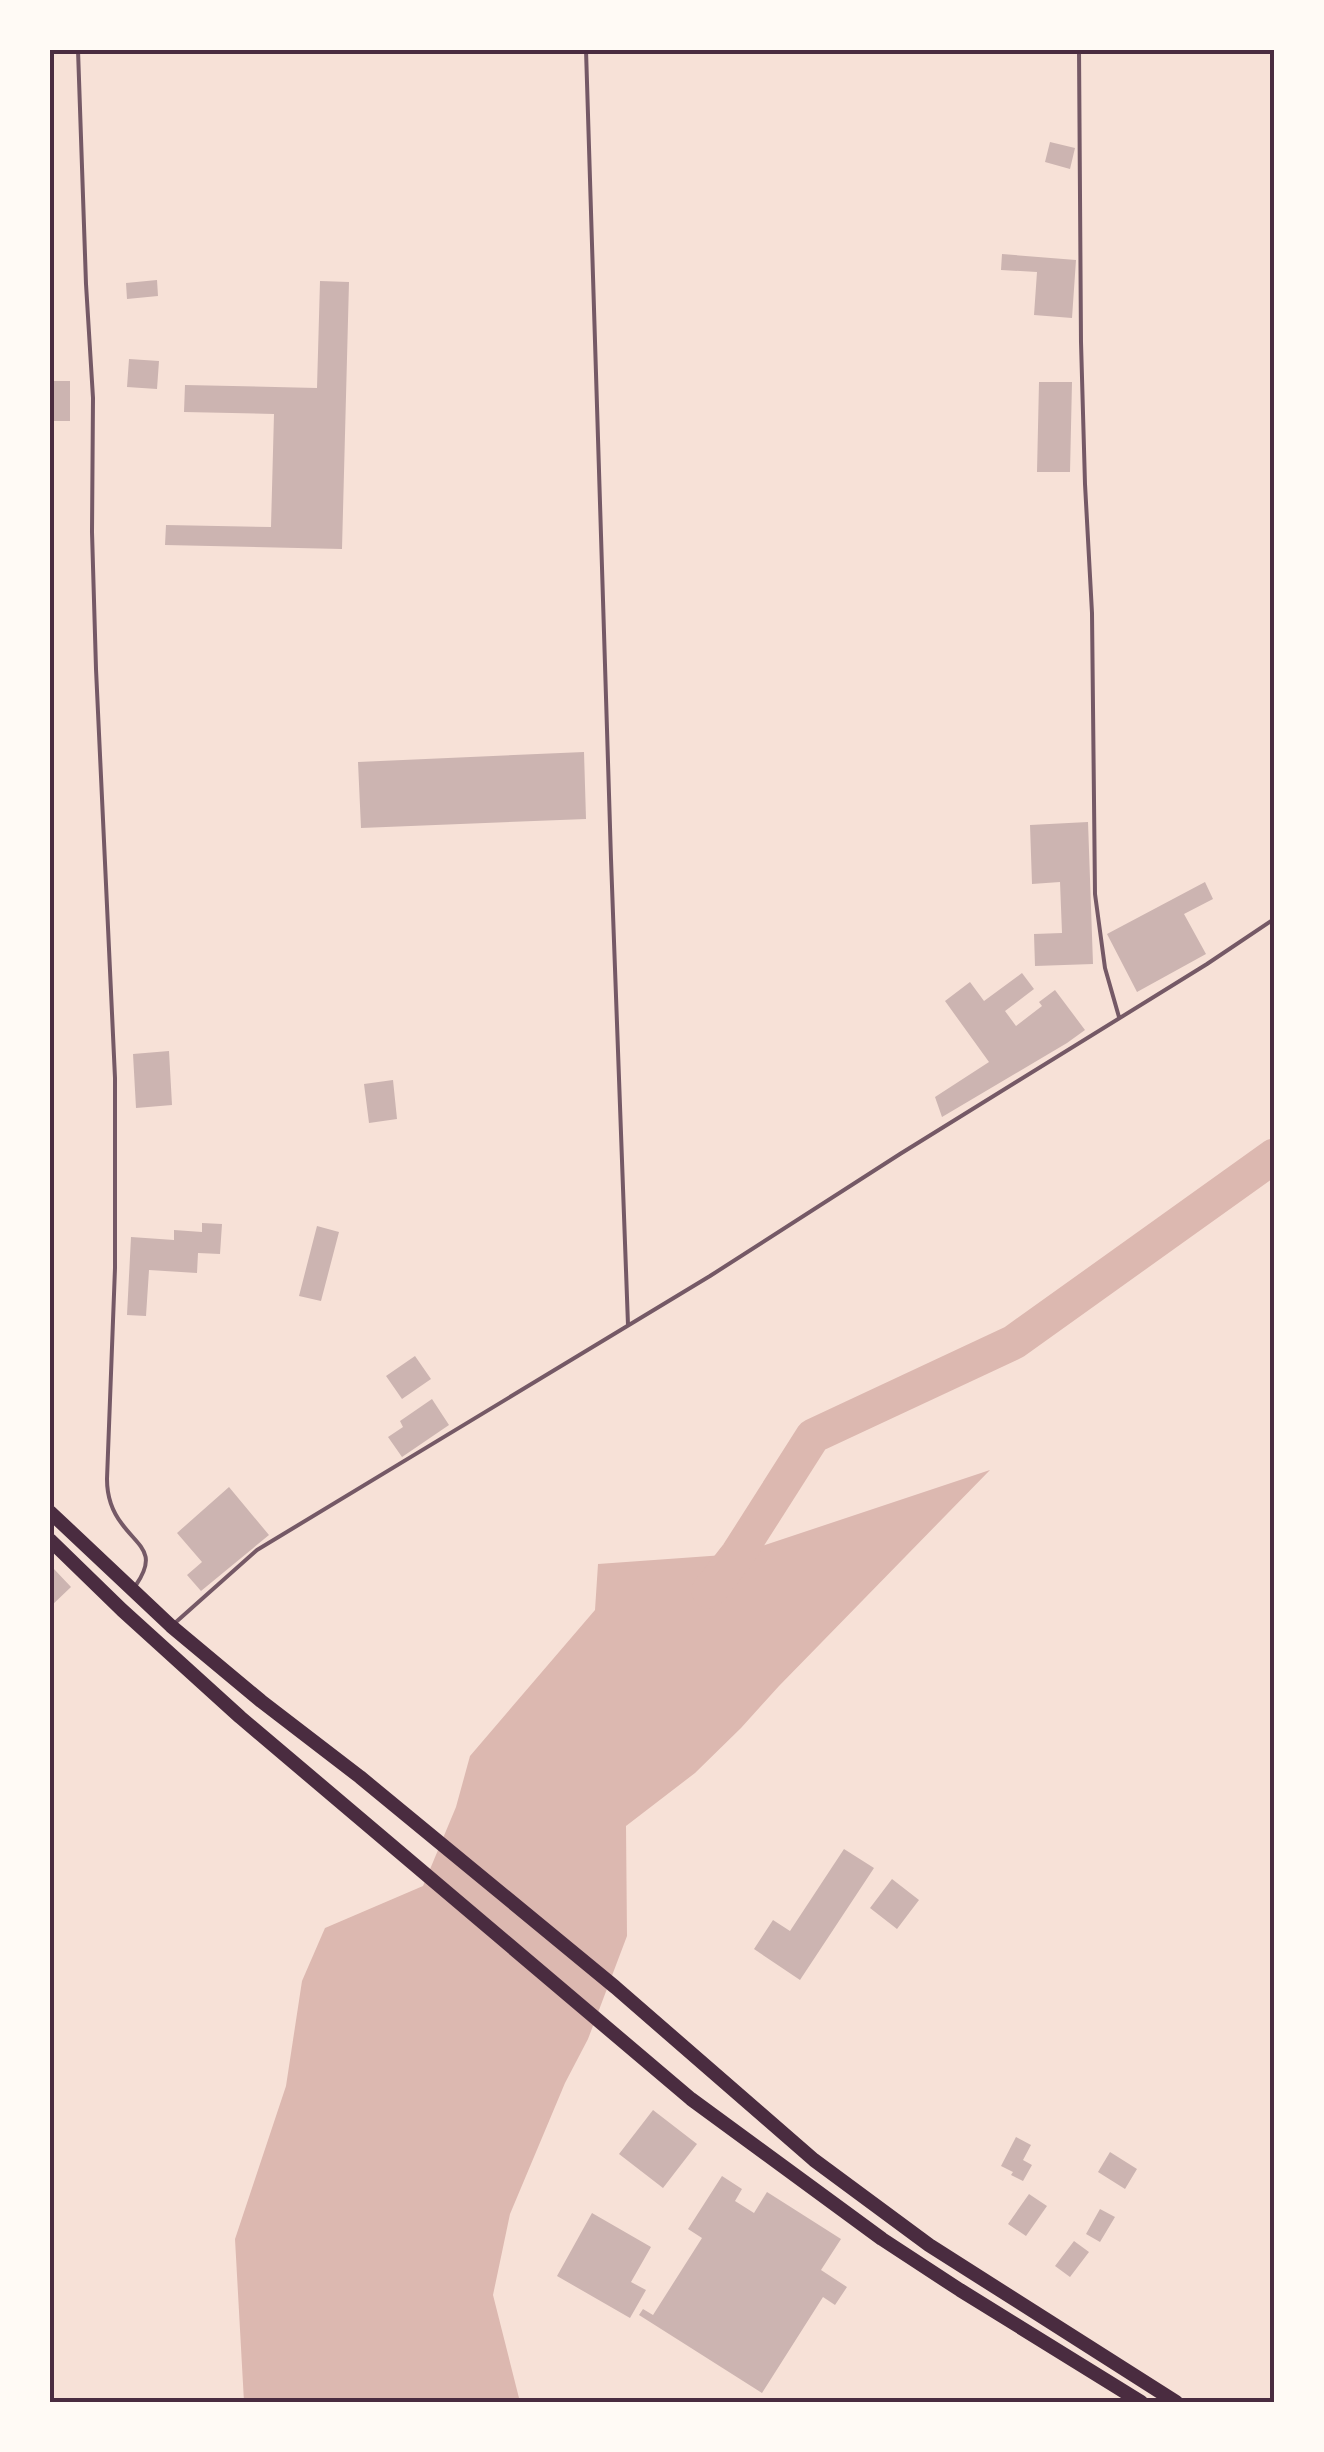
<svg xmlns="http://www.w3.org/2000/svg" width="1324" height="2452" font-family="'Nunito Sans',sans-serif">
<style>
.water{fill:#dcb8b0}
.lines{fill:none;stroke-linecap:round;stroke-linejoin:round}
.river{stroke:#dcb8b0;stroke-width:35}
.building{fill:#ccb4b1}
.service{stroke:#755966;stroke-width:4}
.trunk{stroke:#4a2c40;stroke-width:14}
.neatline{fill:none;stroke:#4a2c40;stroke-width:4}
</style>
<rect width="100%" height="100%" fill="#f7e1d7"/>
<path class="water" d="M990 1470 779 1686 741 1728 695 1773 626 1826 627 1936 588 2039 565 2083 510 2214 493 2295 520 2402H244L235 2239 286 2086 302 1981 325 1928 423 1886 456 1807 470 1756 595 1610 598 1564 738 1554Z"/>
<g class="lines">
<path class="river" d="M709 1591 738 1554 813 1436 1014 1342 1274 1156"/>
</g>
<path class="building" d="M1050 142 1075 148 1070 169 1045 162Z
M1002 254 1076 260 1072 318 1034 315 1037 272 1001 270Z
M157 280 158 296 127 299 126 283Z
M320 281 349 282 342 549 165 545 166 525 271 527 274 414 184 412 185 385 317 388Z
M129 359 159 361 157 389 127 387Z
M50 381H70V421H50Z
M1039 382H1072L1070 472H1037Z
M584 752 586 819 361 828 358 762Z
M1088 822 1093 964 1035 966 1034 934 1062 933 1060 882 1032 884 1030 825Z
M1205 882 1213 899 1184 914 1206 954 1137 992 1107 934Z
M1022 973 1034 989 1005 1011 1016 1026 1042 1006 1039 1002 1055 990 1085 1030 1067 1043 942 1117 935 1097 989 1062 945 1001 970 982 984 1001Z
M169 1051 172 1105 136 1108 133 1054Z
M393 1080 397 1119 369 1123 364 1084Z
M202 1223 222 1224 220 1254 198 1253 197 1273 149 1270 146 1316 127 1315 131 1237 174 1240V1230L202 1232Z
M317 1226 339 1232 321 1301 299 1296Z
M415 1356 431 1379 402 1399 386 1376Z
M432 1399 449 1425 402 1457 388 1437 403 1427 400 1421Z
M229 1487 269 1535 201 1591 187 1575 202 1562 177 1533Z
M50 1569 52 1571 54 1569 71 1587 50 1607Z
M844 1849 874 1868 800 1980 754 1949 773 1920 790 1931Z
M892 1879 919 1900 897 1929 870 1908Z
M653 2110 697 2144 663 2188 619 2154Z
M1016 2137 1031 2145 1023 2160 1032 2165 1023 2181 1011 2175 1013 2172 1001 2166Z
M1110 2152 1137 2169 1125 2189 1098 2172Z
M722 2176 742 2189 735 2201 754 2213 767 2192 841 2239 821 2270 847 2287 835 2305 823 2297 762 2393 639 2315 643 2309 653 2315 702 2238 688 2229Z
M1029 2194 1047 2206 1026 2236 1008 2224Z
M1100 2209 1115 2217 1100 2242 1086 2234Z
M592 2213 651 2247 631 2282 646 2290 630 2318 557 2276Z
M1074 2241 1089 2252 1070 2277 1055 2266Z"/>
<g class="lines">
<path class="service" d="M78 50 86 284 93 398 92 532 96 669 115 1078V1268L107 1479C107 1496 111 1510 122 1524 139 1547 158 1553 136 1585
M586 50 611 859 628 1325
M1079 50 1081 342 1085 484 1092 613 1095 894 1105 968 1119 1017
M176 1622 257 1550 710 1276 900 1154 1207 964 1274 919"/>
<path class="trunk" d="M50 1512 171 1626 261 1701 360 1777 615 1987 814 2160 929 2245 1176 2402
M50 1540 122 1610 240 1717 691 2099 882 2239 960 2290 1141 2402"/>
</g>
<rect width="1324" height="2452" fill="none" stroke="#fffaf5" stroke-width="105"/>
<rect x="52" y="52" width="1220" height="2348" class="neatline"/>
</svg>
